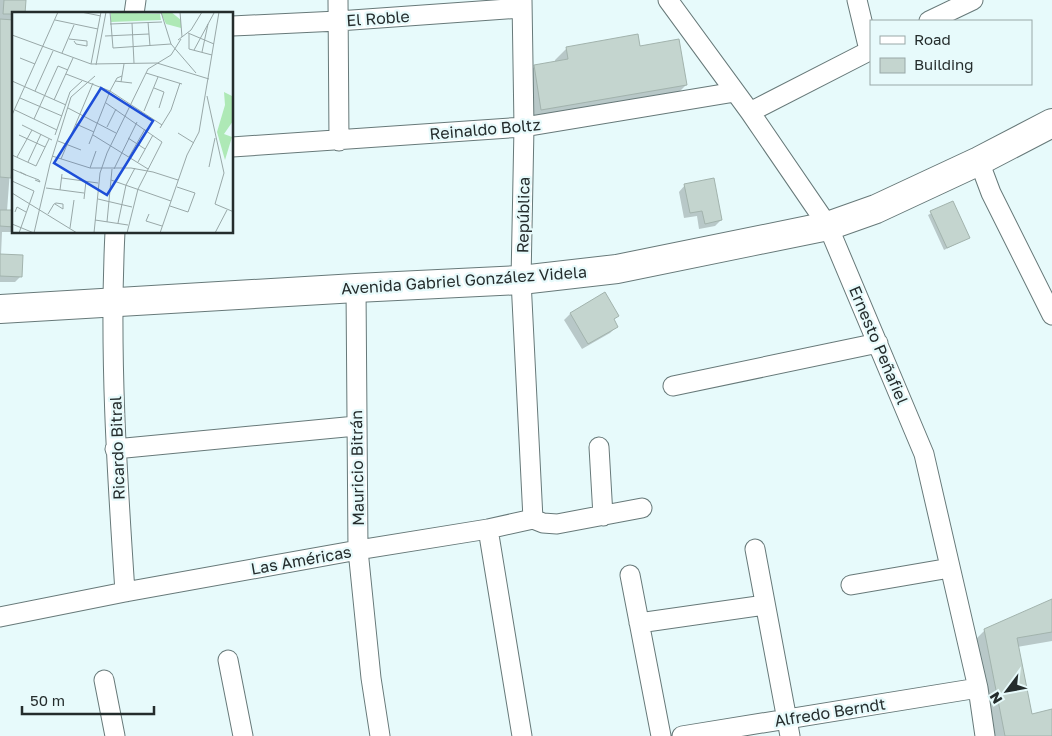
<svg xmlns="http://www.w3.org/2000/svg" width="1052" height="736" font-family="'Golos Text',sans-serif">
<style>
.shadow{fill:#0003}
.building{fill:#c4d5cf;stroke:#a2b3ad}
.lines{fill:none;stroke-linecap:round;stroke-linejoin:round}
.minor-casing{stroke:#677979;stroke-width:21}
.primary-casing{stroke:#677979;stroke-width:30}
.minor{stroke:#fff;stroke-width:19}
.primary{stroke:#fff;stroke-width:28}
.labels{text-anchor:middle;stroke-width:4.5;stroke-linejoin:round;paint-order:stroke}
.street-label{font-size:16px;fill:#242c2c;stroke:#e7fafb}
.inset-road{fill:none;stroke:#99a8a8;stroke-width:1}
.view{fill:#1d4ed8;fill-opacity:0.15;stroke:#1d4ed8;stroke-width:2.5}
.inset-edge{fill:none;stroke:#242c2c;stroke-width:2.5}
</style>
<rect width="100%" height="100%" fill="#e7fafb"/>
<path class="shadow" d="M0 0H25L14 14V158L11 157 7 211H14V232H2L1 255 21 276 15 282H0Z
M567 48 686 85 674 97 529 122 523 79 535 66 555 63V60Z
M685 185 721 220 715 226 699 229 697 216 684 218 679 192Z
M952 202 968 238 944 250 928 215Z
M570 314 617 316 613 320 616 327 610 333 582 349 564 320Z
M1052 600V641L1017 647 1031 715 1052 710V736H991L973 642 985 630Z"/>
<path class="building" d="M4 0H26L25 14H3Z
M0 19 14 20V151L11 178 0 177Z
M638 34 640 46 679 39 687 85 541 110 534 65 568 59 566 47Z
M714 178 722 220 705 224 702 211 690 213 684 184Z
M953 201 970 238 947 248 930 211Z
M0 210H14V227L0 226Z
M0 254 23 255 22 277 0 276Z
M605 292 619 316 614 319 618 327 588 344 570 313Z
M1052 599V632L1017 638 1032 714 1052 709V736H1005L984 629Z"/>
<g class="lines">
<g class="minor-casing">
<path id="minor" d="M338 0 339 141
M522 0 524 127 521 280 533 519
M668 0 750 112 828 226 924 454 978 688 985 736
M857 0 869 50
M134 14 136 0
M929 21 973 0
M232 26 338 21 522 8
M750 112 871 50
M232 147 524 127 735 92
M979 161 991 193 1052 315
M115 232C109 352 117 473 125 592
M356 288 358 550 371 678 380 736
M673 386 878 343
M599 447 603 516
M115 449 356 426
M488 529 522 736
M755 549 790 736
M630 575 661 736
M851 585 950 568
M0 617 125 592 358 550 488 529 533 519 543 523 557 524 642 508
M639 623 765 605
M228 660 243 736
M104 680 115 736
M682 736 978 688"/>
</g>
<g class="primary-casing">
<path id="primary" d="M0 309 356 288 521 280 617 269 828 226 876 209 979 161 1052 123"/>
</g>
<use href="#minor" class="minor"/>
<use href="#primary" class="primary"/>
</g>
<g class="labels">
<g class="street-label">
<text transform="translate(378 18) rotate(-4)" y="6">El Roble</text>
<text transform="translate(485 129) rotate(-5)" y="6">Reinaldo Boltz</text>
<text transform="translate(523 215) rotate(-89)" y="6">República</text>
<text transform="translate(464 280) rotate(-4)" y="6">Avenida Gabriel González Videla</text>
<text transform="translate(879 345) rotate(67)" y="6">Ernesto Peñafiel</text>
<text transform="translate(117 448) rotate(-92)" y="6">Ricardo Bitral</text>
<text transform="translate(357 468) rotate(-91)" y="6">Mauricio Bitrán</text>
<text transform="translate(301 560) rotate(-10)" y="6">Las Américas</text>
<text transform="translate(830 712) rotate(-9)" y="6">Alfredo Berndt</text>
</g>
</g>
<g transform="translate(12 12)">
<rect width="221" height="221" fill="#e7fafb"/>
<path d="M99 0 148 2 149 8 99 10ZM159 0 169 8V16L154 12 149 1ZM212 80 222 85 221 109 212 122 220 125 213 148 205 120 213 93Z" fill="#aee9b6"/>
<path class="inset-road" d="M69 0 89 4M98 0 101 36 159 32M105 0 149 1M149 0 159 32 184 61M168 0 170 25M43 8 86 17M136 10 138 34M120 11 122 51M98 12 150 10M176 21 202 32M177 22V37L200 43M0 23 79 52 145 51 197 67M93 24 137 22M57 27 75 29V34L64 32 62 29M166 28 179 18 190 0M182 38 202 1M190 40 196 12M50 41 62 13M8 46 23 52M79 52 89 0M84 53 94 0M134 61 170 72M54 62 98 79 150 113M0 69 54 93M103 69 120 71M109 70 112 52M142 76 152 80 147 96M23 79 41 39M195 84 212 161 203 192 222 200M8 86 50 104M42 88 61 46M94 91 150 130 126 177 115 221M56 96 104 121M3 98 45 118M132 99 146 65M0 103 46 0M22 107 46 54 56 58M64 112 82 120M10 113 40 128M95 115 104 97M148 116 159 98 168 71M166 121 182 131M7 123 33 135M43 123 58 80 70 69M81 123 136 157M116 126 133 137M46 129 69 138M77 132 98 79 105 66 110 64M0 143 24 154 37 127M40 144 78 156H119L141 160M5 145 20 118M117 145 133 117M49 147 81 71M16 150 29 122M126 150 141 123M197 155 203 126M78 156 84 139M0 157 14 163 8 160M102 157 125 110M141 160 166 168M14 163 27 168 28 170 23 168M50 166 86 171M99 168 159 189M0 169 22 179 7 221M34 176 72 181M48 178 50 162M0 181 65 221M72 187 74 169M86 187 120 195M158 194 176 200 183 181 165 175M3 200 5 195 14 200M36 202 42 192 44 191 51 192V197L43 192M137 202 134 209 150 214M83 208 116 213M95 210 100 157M106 211 114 173 123 156M0 212 22 221 38 152 59 85 83 64M58 216 62 188M82 221 88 161 95 141 136 57 159 43 169 27M148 221 175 143 187 120 207 0M203 221 215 198"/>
<path class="view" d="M89 76 141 109 95 183 42 151Z"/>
<rect width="221" height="221" class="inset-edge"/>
</g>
<rect x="870" y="20" width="162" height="65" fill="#e7fafb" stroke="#99a8a8"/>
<rect x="880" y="36" width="25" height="8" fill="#ffffff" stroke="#99a8a8"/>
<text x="914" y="45" font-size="15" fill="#242c2c">Road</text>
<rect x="880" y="58" width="25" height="15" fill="#c4d5cf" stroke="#99a8a8"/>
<text x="914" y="70" font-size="15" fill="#242c2c">Building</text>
<g transform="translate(1007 691) rotate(238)" stroke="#e7fafb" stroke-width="4" paint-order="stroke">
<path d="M0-4L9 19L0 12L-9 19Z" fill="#242c2c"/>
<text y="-8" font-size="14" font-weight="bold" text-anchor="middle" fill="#242c2c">N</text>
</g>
<path d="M22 706v8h132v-8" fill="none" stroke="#242c2c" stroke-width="2.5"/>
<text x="30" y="706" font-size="15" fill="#242c2c" stroke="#e7fafb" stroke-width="4" paint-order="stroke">50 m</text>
</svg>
